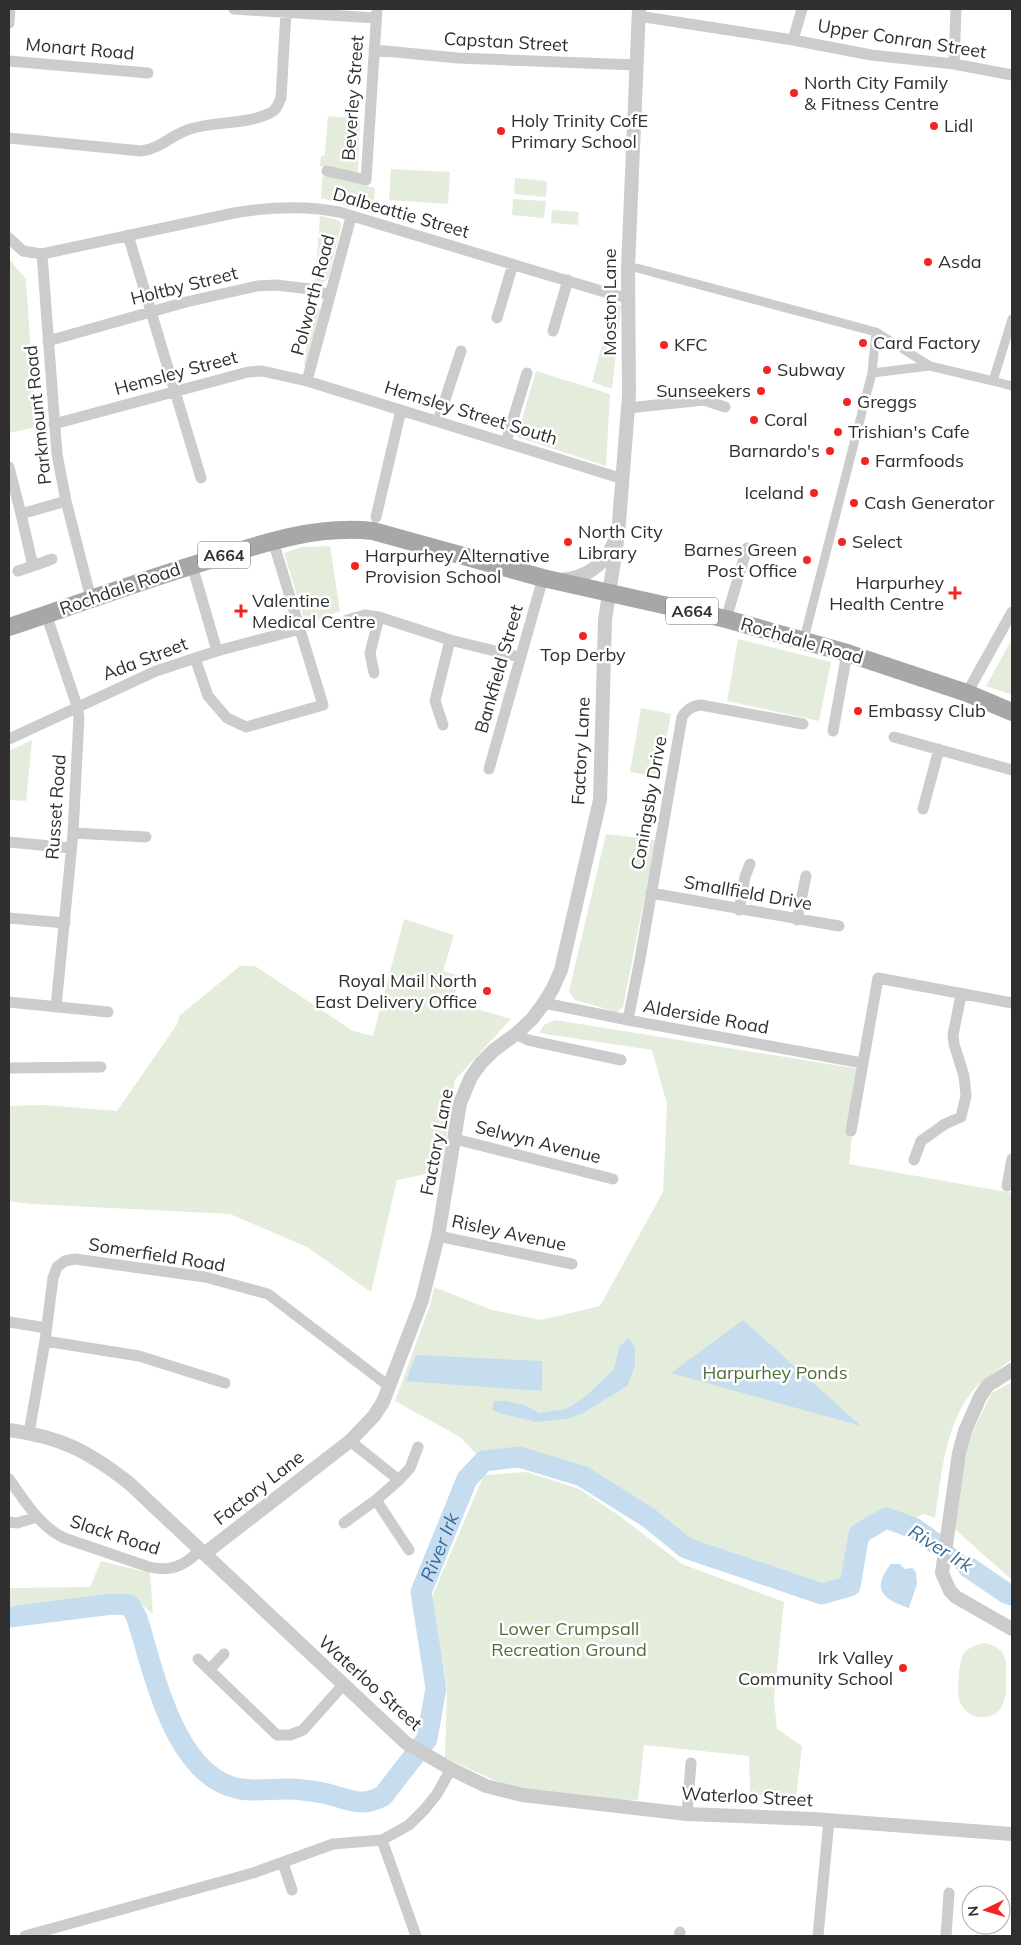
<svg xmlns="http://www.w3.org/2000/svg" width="1021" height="1945" font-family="Mulish,sans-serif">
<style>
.green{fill:#e4eddc}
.water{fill:#c6dcef}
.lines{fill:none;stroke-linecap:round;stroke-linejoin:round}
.river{stroke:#c6dcef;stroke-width:21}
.pedestrian{stroke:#ccc;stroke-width:9}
.minor{stroke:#ccc;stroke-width:11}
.tertiary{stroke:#ccc;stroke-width:14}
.primary{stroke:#a7a7a7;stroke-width:18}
.poi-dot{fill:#f42423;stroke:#fff;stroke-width:2}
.labels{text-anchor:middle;stroke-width:5;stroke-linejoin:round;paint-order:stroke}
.shield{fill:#fff;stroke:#6d6d6d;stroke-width:1}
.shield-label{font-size:16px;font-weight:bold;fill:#2f2f2f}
.street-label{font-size:18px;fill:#2f2f2f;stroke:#fff}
.poi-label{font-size:18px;fill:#2f2f2f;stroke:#fff;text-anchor:start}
.park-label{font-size:18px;fill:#4e6f38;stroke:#fff}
.water-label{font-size:19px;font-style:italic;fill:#366a98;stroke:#fff}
</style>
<rect width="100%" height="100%" fill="#fff"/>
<path class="green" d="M328 116 360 119 358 173 320 166 321 156 325 155Z
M391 169 450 172 448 204 389 200Z
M324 175 375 188 373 213 321 198 322 179Z
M515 178 547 181 546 197 514 194Z
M513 199 546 201 544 218 512 215Z
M552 210 579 212 578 225 551 223Z
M320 216 338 220 341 223V226L328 279 321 284 315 282Z
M9 259 26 279 36 427 9 433Z
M312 303 317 304 320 311 306 366H304Z
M613 304 621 306 612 389 592 382Z
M536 371 610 394 606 466 517 437Z
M330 546 340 611 306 625 284 553 302 547Z
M738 639 831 662 819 721 727 701Z
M1012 639V695L986 686Z
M641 708 671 714 659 777 630 772Z
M32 740 26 801 9 800V751Z
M606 834 656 840 623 1007 617 1012 575 1000 569 991Z
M404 919 454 935 443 971 460 976 453 1002 511 1019 455 1080 442 1166 436 1172 397 1180 371 1292 307 1247 230 1214 31 1204 9 1201V1106L44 1105 117 1111 178 1023 179 1016 240 966H255L353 1031 373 1036Z
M555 1020 859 1069 849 1164 1012 1193V1359C1002 1367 991 1374 981 1382 945 1416 942 1473 935 1518L924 1514 873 1535 848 1575 823 1585 689 1543 649 1512 583 1469 520 1450 476 1454 460 1437 395 1401 430 1305 434 1287 492 1310 541 1320 600 1306 663 1192 667 1104 652 1050 539 1033 544 1025Z
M1012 1382V1580L950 1525 969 1439 992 1393Z
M527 1472 579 1489 617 1514 682 1564 784 1602 774 1698 777 1729 802 1746 796 1799 750 1794 749 1756 644 1745 638 1800 606 1799 519 1791 445 1758 447 1686 431 1599 484 1475Z
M101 1561 150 1573 153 1614 133 1597H94L9 1606V1588L90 1587Z
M984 1643C990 1644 996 1646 1001 1651 1007 1658 1006 1667 1006 1676 1007 1696 1005 1720 978 1717 970 1716 961 1708 959 1699 957 1692 959 1659 964 1653 969 1647 976 1645 984 1643Z"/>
<path class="water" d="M743 1320 861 1426 671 1373Z
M629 1338 635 1348V1366L627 1386 583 1413 566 1419 536 1422 498 1413 492 1409 494 1401H506L525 1405 539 1413 566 1409 586 1396 614 1369 619 1347Z
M416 1355 542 1361V1391L406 1381Z
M913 1520 932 1531 993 1577 988 1591C961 1573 935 1552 907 1536Z
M891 1564H900L905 1569 912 1568 916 1572 917 1584 909 1608C884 1600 870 1589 891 1564Z"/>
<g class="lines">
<g class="river">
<path d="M968 1567 1006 1593 1012 1595"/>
<path id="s1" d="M9 1617 112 1604 130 1605 137 1618C154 1672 174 1777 240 1789 260 1792 281 1787 302 1790 313 1791 325 1793 335 1796 355 1802 363 1806 383 1796L427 1739 436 1688 421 1592 467 1479 484 1461 519 1457 582 1476 649 1518 686 1548 822 1594 850 1586 859 1534 886 1518 914 1528 935 1543"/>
</g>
<path class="pedestrian" d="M637 268 876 332 930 366
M872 373 930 366 993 381 1012 319
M993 381 1012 386
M806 631 872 373 876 332"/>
<path class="minor" d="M234 9 376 18
M638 16 793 40 871 55 954 64 1012 75
M9 23 10 9
M793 40 802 9
M374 50 458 58 636 65
M9 61 148 73
M954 64 956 9
M9 138 141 151C162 148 171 135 190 129 215 121 246 125 270 113 277 110 278 104 281 98L286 12
M327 171 366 180 377 9
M128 235 201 478
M9 238 23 251 42 254 234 213C269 207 304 205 339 212L618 296 628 297
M42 254 57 454 66 501 91 599
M497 318 513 264
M553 331 568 280
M48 341 186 302 257 286 276 285 310 289 330 295
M307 381 351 217
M628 408 704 400 725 407
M438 421 461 351
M54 424 248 372 262 371 307 381 623 479
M506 442 527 373
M9 467 21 514
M376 517 401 410
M192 565 217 651
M33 566 52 559
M18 571 33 566 21 514 66 501
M46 614 77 706 79 717 73 833 56 1007
M726 619 747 548
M347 620 365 615 379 617
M195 658 208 696 227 718 246 727 323 705 273 541
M374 673 370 653 379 617 450 640 519 657
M967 693 1012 612
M443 725 435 701 450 640
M833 731 847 653
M894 737 1012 770
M9 739 156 671 217 651 300 629
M489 769 543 578
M923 809 939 749
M73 833 146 837
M9 842 71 848
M651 893 839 926
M739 910 745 877 750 864
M9 918 65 923
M797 920 806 876
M9 1002 108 1012
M544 1003 628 1020 862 1063
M628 1020 640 959 682 717C687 709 692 706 701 705L803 724
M516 1034 528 1040 621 1060
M9 1068 101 1067
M851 1131 878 978 1012 1003
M455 1139 613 1179
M914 1160 921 1141 945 1124 961 1117 966 1096 964 1076 954 1044 953 1035 961 995
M1007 1186 1012 1159
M438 1236 572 1264
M9 1322 47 1328
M45 1341 139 1356 225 1383
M29 1433 45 1341 53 1278 57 1267 65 1261 75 1259 205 1277 268 1294 390 1387
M350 1441 399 1480 376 1500 409 1550
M9 1479C25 1501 39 1526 64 1538L149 1567C171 1572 184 1566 199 1551
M399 1480 410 1468 418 1447
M9 1522 17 1523 37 1517
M344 1523 376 1500
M198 1659 277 1735H290L303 1730 343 1685
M209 1670 224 1654
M687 1814 691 1763
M382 1840 416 1936
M283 1863 292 1890
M25 1936 253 1873 333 1844 382 1840 409 1825 425 1809 437 1794 451 1769
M679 1936 680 1932
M818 1936 829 1820
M946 1936 949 1893"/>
<path class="tertiary" d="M561 580C587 578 604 565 615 541
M1012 1370 988 1385 980 1397 965 1431 959 1453 942 1573 950 1591 956 1597 1012 1629
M9 1430C61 1437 88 1451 129 1483L406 1743 451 1769 486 1786 522 1795 687 1814 813 1819 1012 1834
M204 1554 350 1441 374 1416 383 1402 422 1300 438 1236 460 1103 471 1077 481 1063 494 1050 516 1034 532 1019 544 1003 553 988 561 970 600 800 605 620 618 535 629 395 628 267 639 9"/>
<path class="primary" d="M9 627C76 605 142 580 210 560 263 543 317 525 373 531L543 578 726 619 847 653 967 693 1012 712"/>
</g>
<g class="poi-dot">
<circle cx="794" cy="93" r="5"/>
<circle cx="934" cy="126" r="5"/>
<circle cx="501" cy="131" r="5"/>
<circle cx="928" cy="262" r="5"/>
<circle cx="863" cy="343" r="5"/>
<circle cx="664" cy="345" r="5"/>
<circle cx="767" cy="370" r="5"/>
<circle cx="761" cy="391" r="5"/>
<circle cx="847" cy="402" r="5"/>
<circle cx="754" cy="420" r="5"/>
<circle cx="838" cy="432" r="5"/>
<circle cx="830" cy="451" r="5"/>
<circle cx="865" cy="461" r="5"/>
<circle cx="814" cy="493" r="5"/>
<circle cx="854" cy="503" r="5"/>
<circle cx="568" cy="542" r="5"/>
<circle cx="842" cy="542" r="5"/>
<circle cx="807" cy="560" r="5"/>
<circle cx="355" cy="566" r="5"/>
<path d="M952.5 585.5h5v5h5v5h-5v5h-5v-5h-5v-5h5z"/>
<path d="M238.5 603.5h5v5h5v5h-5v5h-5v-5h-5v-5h5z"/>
<circle cx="583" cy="636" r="5"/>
<circle cx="858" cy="711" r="5"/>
<circle cx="487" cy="991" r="5"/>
<circle cx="903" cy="1668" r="5"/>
</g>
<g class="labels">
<g class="shield">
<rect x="198" y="541.5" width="52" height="27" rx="4"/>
<rect x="666" y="597.5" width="52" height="27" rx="4"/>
</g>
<g class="shield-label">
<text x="224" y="561">A664</text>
<text x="692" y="617">A664</text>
</g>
<g class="street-label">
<text transform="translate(902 39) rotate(9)" y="6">Upper Conran Street</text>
<text transform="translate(506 42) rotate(3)" y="6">Capstan Street</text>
<text transform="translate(80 49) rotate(5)" y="6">Monart Road</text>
<text transform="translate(353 98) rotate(-86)" y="6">Beverley Street</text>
<text transform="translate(401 213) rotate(16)" y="6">Dalbeattie Street</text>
<text transform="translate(184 286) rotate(-14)" y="6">Holtby Street</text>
<text transform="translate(313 295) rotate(-75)" y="6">Polworth Road</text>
<text transform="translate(610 302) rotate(-90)" y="6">Moston Lane</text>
<text transform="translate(176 373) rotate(-15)" y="6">Hemsley Street</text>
<text transform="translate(471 413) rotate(17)" y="6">Hemsley Street South</text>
<text transform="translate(38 415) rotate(-96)" y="6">Parkmount Road</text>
<text transform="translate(120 589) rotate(-19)" y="6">Rochdale Road</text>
<text transform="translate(802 641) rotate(16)" y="6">Rochdale Road</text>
<text transform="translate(145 659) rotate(-21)" y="6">Ada Street</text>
<text transform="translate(499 669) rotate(-74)" y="6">Bankfield Street</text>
<text transform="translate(581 751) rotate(-87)" y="6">Factory Lane</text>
<text transform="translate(649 803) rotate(-80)" y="6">Coningsby Drive</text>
<text transform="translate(56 807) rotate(-86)" y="6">Russet Road</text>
<text transform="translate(748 893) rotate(10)" y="6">Smallfield Drive</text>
<text transform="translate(706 1017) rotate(10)" y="6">Alderside Road</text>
<text transform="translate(437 1142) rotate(-79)" y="6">Factory Lane</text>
<text transform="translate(538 1142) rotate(14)" y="6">Selwyn Avenue</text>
<text transform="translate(509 1233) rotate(12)" y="6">Risley Avenue</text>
<text transform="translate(157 1255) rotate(9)" y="6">Somerfield Road</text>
<text transform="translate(259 1488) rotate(-38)" y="6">Factory Lane</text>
<text transform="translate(115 1535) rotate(18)" y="6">Slack Road</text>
<text transform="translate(370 1683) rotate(42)" y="6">Waterloo Street</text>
<text transform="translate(747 1797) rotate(3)" y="6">Waterloo Street</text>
</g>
<g class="poi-label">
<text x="804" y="89">North City Family<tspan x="804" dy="21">&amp; Fitness Centre</tspan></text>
<text x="511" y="127">Holy Trinity CofE<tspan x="511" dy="21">Primary School</tspan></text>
<text x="944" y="132">Lidl</text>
<text x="938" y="268">Asda</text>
<text x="873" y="349">Card Factory</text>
<text x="674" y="351">KFC</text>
<text x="777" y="376">Subway</text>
<text x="751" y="397" text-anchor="end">Sunseekers</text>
<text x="857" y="408">Greggs</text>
<text x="764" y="426">Coral</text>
<text x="848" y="438">Trishian's Cafe</text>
<text x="820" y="457" text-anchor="end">Barnardo's</text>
<text x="875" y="467">Farmfoods</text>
<text x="804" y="499" text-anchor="end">Iceland</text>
<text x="864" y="509">Cash Generator</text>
<text x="578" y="538">North City<tspan x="578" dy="21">Library</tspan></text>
<text x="852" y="548">Select</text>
<text x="797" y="556" text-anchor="end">Barnes Green<tspan x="797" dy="21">Post Office</tspan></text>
<text x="365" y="562">Harpurhey Alternative<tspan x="365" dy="21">Provision School</tspan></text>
<text x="944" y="589" text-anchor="end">Harpurhey<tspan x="944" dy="21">Health Centre</tspan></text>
<text x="252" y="607">Valentine<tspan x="252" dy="21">Medical Centre</tspan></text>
<text x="583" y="661" text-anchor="middle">Top Derby</text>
<text x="868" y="717">Embassy Club</text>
<text x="477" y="987" text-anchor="end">Royal Mail North<tspan x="477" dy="21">East Delivery Office</tspan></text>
<text x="893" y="1664" text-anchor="end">Irk Valley<tspan x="893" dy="21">Community School</tspan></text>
</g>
<g class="park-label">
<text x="775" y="1379">Harpurhey Ponds</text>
<text x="569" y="1635">Lower Crumpsall<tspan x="569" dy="21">Recreation Ground</tspan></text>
</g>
<g class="water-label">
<text dy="7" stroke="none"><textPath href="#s1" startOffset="761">River Irk</textPath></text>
<text transform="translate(941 1548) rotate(32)" y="7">River Irk</text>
</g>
</g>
<rect width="1021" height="1945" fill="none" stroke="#2f2f2f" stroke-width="20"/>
<g transform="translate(986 1910) rotate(265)"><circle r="24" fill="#ffffff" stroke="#acacac"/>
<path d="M0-4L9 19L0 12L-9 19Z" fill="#f42423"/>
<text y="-8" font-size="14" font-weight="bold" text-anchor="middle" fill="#2f2f2f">N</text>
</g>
</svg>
